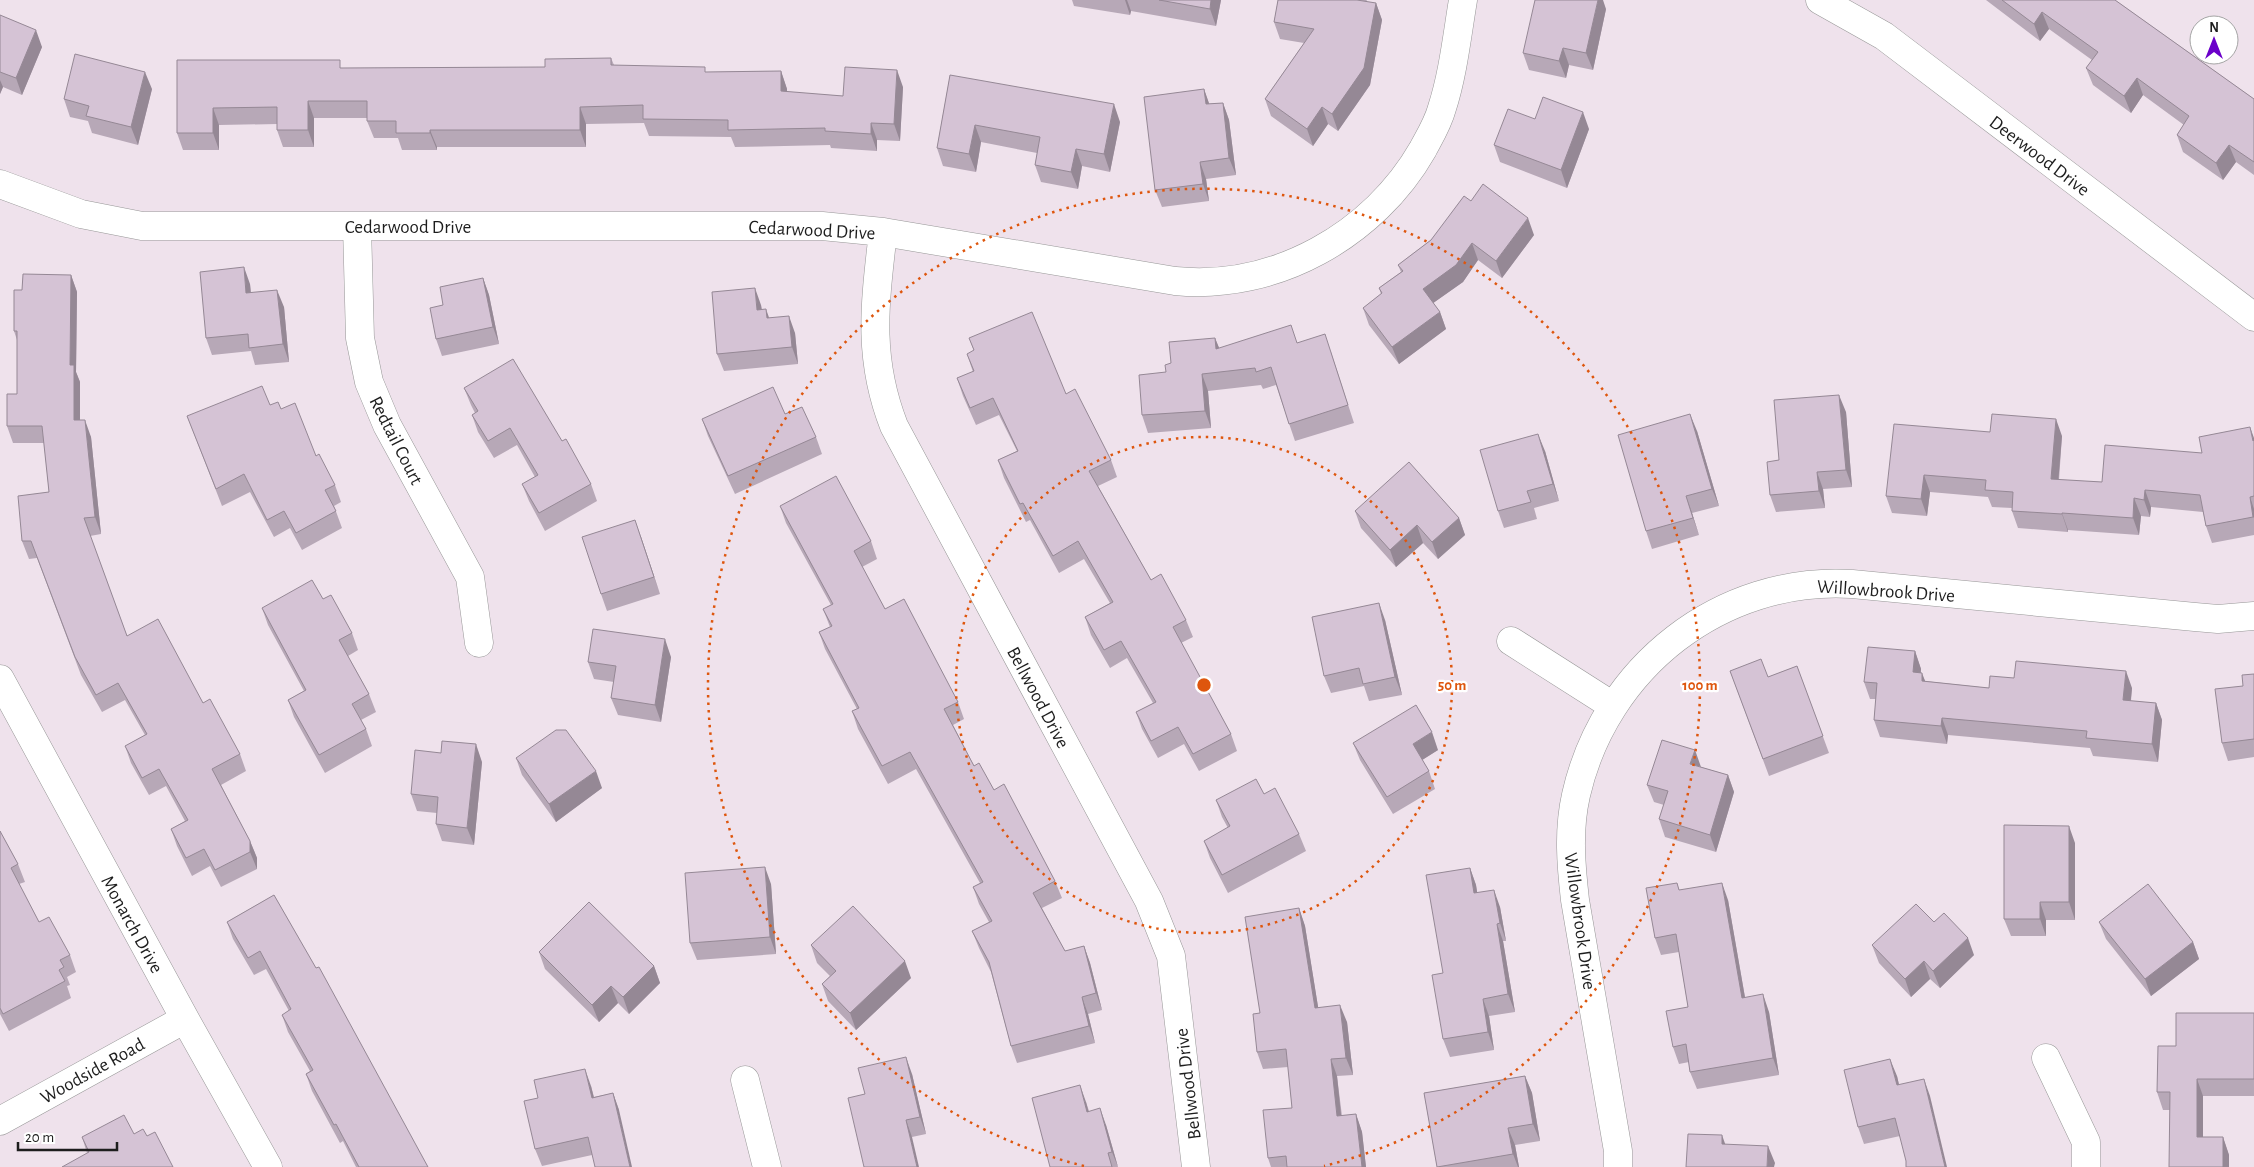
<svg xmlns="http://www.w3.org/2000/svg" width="2254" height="1167" font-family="'Alegreya Sans',sans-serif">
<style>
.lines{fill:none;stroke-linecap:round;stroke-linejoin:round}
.minor-casing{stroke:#979797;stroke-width:29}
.tertiary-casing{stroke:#979797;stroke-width:29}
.minor{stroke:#fff;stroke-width:28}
.tertiary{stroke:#fff;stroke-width:28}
.wall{fill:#b7a8b7}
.shaded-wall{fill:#958895}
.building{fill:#d5c3d5;stroke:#958895}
.ring{fill:none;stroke:#de560d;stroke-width:2.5;stroke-dasharray:2.5 5}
.labels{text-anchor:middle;stroke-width:4.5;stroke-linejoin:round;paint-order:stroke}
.street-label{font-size:19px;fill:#1d1d1d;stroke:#fff}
.centre{fill:#de560d;stroke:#fff;stroke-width:2.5}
.ring-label{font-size:15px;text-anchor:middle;font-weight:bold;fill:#de560d;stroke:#fff;stroke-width:4.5;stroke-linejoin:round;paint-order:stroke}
</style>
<rect width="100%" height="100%" fill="#efe2ec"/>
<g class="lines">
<g class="minor-casing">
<path id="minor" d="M0 184 81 214 142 226H822L883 232 1175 281C1275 291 1374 235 1423 149 1430 136 1438 123 1442 108 1453 74 1457 36 1463 0
M357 226 360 338 369 382 387 425 470 577 479 643
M883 232C875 303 867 357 894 426L1149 901 1171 956 1196 1167
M1511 641 1613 706
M0 679 185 1019 268 1167
M2046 1058 2086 1142V1167
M745 1080 767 1167
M0 1121 185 1019
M1618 1167V1151L1575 900C1571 865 1568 830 1576 795 1605 667 1721 576 1852 584L2195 617 2218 619 2254 616"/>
</g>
<g class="tertiary-casing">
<path id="tertiary" d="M1820 0 1884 36 2254 317"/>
</g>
<use href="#minor" class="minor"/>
<use href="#tertiary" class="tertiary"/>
</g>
<path class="wall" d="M1072 0H1221L1216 26 1131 11 1130 15 1074 6Z
M1278 0H1367L1366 2 1376 3 1382 20 1370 85 1338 131 1328 124 1313 146 1271 116 1265 99 1304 43 1280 39 1274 22Z
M1986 0H2115L2254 99V175L2236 162 2223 180 2183 152 2177 135 2184 125 2143 95 2131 113 2093 85 2086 68 2092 60 2049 29 2040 41Z
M1606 9 1593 70 1569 65 1566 78 1529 70 1523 53Z
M0 15 42 47 22 95 3 87 0 94Z
M611 58 614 65 706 72 781 71 787 89V92L843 96 903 87 900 141 877 140V151L831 148 830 145 735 147 731 137 649 136 644 123 586 124V147H437V150H402L398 138H374L367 121V118H314V147H283L277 130V124L219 125V150H183L177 133V60L343 68 545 67Z
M950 75 1120 122 1110 172 1082 166 1078 189 1041 182 1035 165 1037 153 981 142 976 172 943 166 937 148Z
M152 89 138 145 92 133 88 121 70 117 64 99Z
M1204 89 1209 104 1223 103 1229 120 1236 175 1206 179 1209 201 1162 207 1155 190Z
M1535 119 1589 129 1567 188 1500 162 1494 145Z
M1471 201 1534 235 1502 278 1478 260 1463 282 1433 303 1440 312 1446 329 1399 364 1369 325 1363 308 1381 294 1379 288 1401 272 1398 265 1431 240Z
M71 275 77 292 76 372 80 382V420L91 437 101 534 90 536 127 636 203 703 240 754 246 771 221 785 250 841 257 858V869L221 887 210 866 192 876 177 846 171 829 185 821 166 786 149 795 131 763 125 746 145 735 125 700 102 712 81 675 37 558 29 559 22 541 49 492 44 443H13L7 426 17 394V340L14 331 22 290Z
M483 278 489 295 499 344 442 356 436 339Z
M250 284 251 292 284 307 289 362 255 365 251 351 212 355 206 338Z
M761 305 762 309 769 318 795 333 798 364 724 371 717 354Z
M969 338 1066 394 1111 460 1117 477 1098 486 1151 580 1186 620 1193 637 1181 643 1231 734 1237 751 1199 771 1184 744 1158 758 1142 729 1136 712 1153 703 1127 658 1110 668 1091 635 1085 617 1110 603 1084 559 1059 573 1030 520 1026 522 1004 478 998 460 1017 451 999 415 976 425 963 396 957 378 973 372 967 354 974 351Z
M1215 338 1219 348 1298 343 1331 352 1354 423 1295 441 1276 385 1263 389 1261 385 1208 391 1211 428 1148 433 1142 415 1166 372Z
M464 388 562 441 591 484 597 501 545 531 529 501 522 484 535 477 517 445 494 458 478 432 472 415 475 413 471 405Z
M270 405 281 409 316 456 335 485 341 502 334 506 342 528 302 550 290 528 274 537 250 492 222 506 187 416Z
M1846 412 1852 487 1823 489 1825 508 1776 512 1770 495 1779 460Z
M785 414 816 437 822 454 735 494 708 436 702 419Z
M1697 431 1719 506 1692 513 1699 535 1652 549 1646 531Z
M1990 432 2062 436 2059 480 2102 482 2254 438V535L2212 543 2206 526 2203 512 2151 507 2150 517 2141 516 2139 535 2068 530V532L2018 528 2012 511V508L1992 507 1988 497 1930 492 1927 516 1892 513 1886 496Z
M1545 451 1559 501 1534 508 1537 519 1504 528 1498 511Z
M780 506 871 541 877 559 862 567 885 609 958 702 964 719 953 725 974 766 994 790 1055 881 1062 898 1042 908 1065 951 1084 946 1090 963 1102 1010 1088 1014 1095 1043 1017 1063 1011 1046 991 972 979 948 972 931 989 922 979 904 973 887 980 883 916 769 888 784 858 729 852 711 857 709 825 649 819 632 830 627 823 609 831 605 786 523Z
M1355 511 1459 518 1465 535 1438 559 1423 543 1396 567 1361 528Z
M641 537 660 594 607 611 601 594Z
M323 599 352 633 358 650 348 656 369 694 376 712 361 720 366 729 372 746 325 773 294 717 288 700 304 691 268 625 262 608Z
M1385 620 1402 695 1369 701 1364 686 1331 693 1324 676Z
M1915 651 1921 669V673L1925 681 1989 688H2132L2131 701 2156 703 2162 720 2158 762 2093 756 2090 748 1948 735 1947 744 1880 737 1874 720 1876 699H1870L1864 682Z
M671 657 661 722 618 715 611 698 614 682 594 679 588 662Z
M1797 666 1829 753 1769 776 1730 671 1768 677Z
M2254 674V757L2228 761 2222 743 2243 686Z
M1353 743 1438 750 1422 760 1429 771 1435 789 1393 814 1360 760Z
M516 758 602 788 556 822 522 775Z
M482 762 474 845 442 841 436 824 437 813 417 811 411 794Z
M1701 767 1728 775 1734 792 1716 852 1665 837 1659 819 1664 805 1654 802 1647 785Z
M1264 794 1299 834 1306 851 1228 893 1210 858 1204 841 1228 828 1222 817 1216 800Z
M0 831 18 864 25 882 19 884 39 922 70 955 76 972 67 977 70 985 67 986 71 998 9 1031 0 1014Z
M2075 843V920H2046V936H2011L2004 919Z
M1470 868 1476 885 1477 893 1500 907 1506 941H1503L1515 1012 1489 1016 1494 1050 1450 1057 1443 1039V973Z
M1677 883 1679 890 1728 900 1745 997 1769 1012 1779 1075 1697 1089 1690 1072 1689 1062 1679 1064 1673 1047 1688 1007 1679 952 1661 955 1655 938Z
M771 884 776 954 697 960 690 943Z
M274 895 428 1167H356L343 1141 340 1143 312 1091 306 1074 310 1071 288 1032 282 1015 289 1011 266 969 254 975 233 939 227 922Z
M1299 908 1305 926 1318 1007 1347 1022 1353 1075 1337 1076 1342 1116 1356 1114 1362 1132 1366 1167H1271L1268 1158 1292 1108 1288 1067 1263 1069 1257 1052 1260 1013Z
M2099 922 2193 942 2199 959 2151 996 2106 939Z
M811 945 911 978 856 1030 828 1001 822 984 830 976 817 963Z
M1872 945 1974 955 1940 988 1930 979 1911 997 1879 963Z
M539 952 654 966 660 983 629 1014 618 1003 599 1022 545 969Z
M2254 1013V1096H2203V1137H2223L2229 1155V1167L2170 1110H2163L2157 1092 2176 1046Z
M912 1074 926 1134 912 1137 865 1094Z
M1525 1076 1532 1093 1540 1141 1515 1145 1519 1167H1437L1424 1093Z
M1897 1076 1899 1085 1930 1096 1900 1136 1864 1144 1858 1127Z
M591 1086 594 1097 613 1093 619 1110 592 1155 542 1166 535 1149Z
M1086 1102 1089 1111 1106 1125 1118 1167H1050Z
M134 1134 147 1136 87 1153 82 1137Z"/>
<path class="shaded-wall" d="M1125 0H1127L1131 11 1130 15Z
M1211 0H1221L1216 26 1210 9Z
M1598 0H1603L1606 9 1593 70 1586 53Z
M1376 3 1382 20 1370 85 1338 131 1332 114Z
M2042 12 2049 29 2040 41 2034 24Z
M36 30 42 47 22 95 16 78Z
M1563 48 1569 65 1566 78 1559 61Z
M897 70 903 87 900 141 894 124Z
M781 71 787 89V108L781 91Z
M145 72 152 89 138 145 131 127Z
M2137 78 2143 95 2131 113 2124 96Z
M0 80 3 87 0 94Z
M1204 89 1210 106 1206 104Z
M308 101 314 118V147L308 130Z
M1223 103 1229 120 1236 175 1229 158Z
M1114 104 1120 122 1110 172 1104 154Z
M580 107 586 124V147L580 130Z
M1322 107 1328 124 1313 146 1307 129Z
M213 108 219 125V150L213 133Z
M1583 112 1589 129 1567 188 1561 170Z
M871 123 877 140V151L871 134Z
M975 125 981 142 976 172 969 154Z
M430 130 437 147V150L430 133Z
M2229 145 2236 162 2223 180 2216 163Z
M1076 149 1082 166 1078 189 1071 172Z
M1200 162 1206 179 1209 201 1203 184Z
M1528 218 1534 235 1502 278 1496 261Z
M1472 243 1478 260 1463 282 1429 306 1423 289Z
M244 267 250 284 252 310 246 293Z
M71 275 77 292 76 372 80 382V437L74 420 70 365Z
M483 278 489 295 499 344 493 327Z
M755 288 761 305 763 327 757 310Z
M277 290 284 307 289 362 283 344Z
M766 309 772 326 767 318Z
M1440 312 1446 329 1399 364 1392 347Z
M789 316 795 333 798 364 792 347Z
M1215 338 1222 355 1216 349Z
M1202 374 1208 391 1211 428 1205 411Z
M1839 395 1846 412 1852 487 1846 470Z
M1690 414 1697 431 1719 506 1712 489Z
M2056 419 2062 436 2057 496 2051 479Z
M85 420 91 437 101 534 95 517Z
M2250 427 2254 438V444L2253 441Z
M1538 434 1545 451 1559 501 1553 484Z
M1817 472 1823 489 1825 508 1819 491Z
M1924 475 1930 492 1927 516 1921 499Z
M2145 490 2151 507 2150 517 2144 500Z
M1686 496 1692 513 1699 535 1693 518Z
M2250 497 2254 509V518L2253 517Z
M2134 498 2141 516 2139 535 2133 518Z
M2062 513 2068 530V532L2062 514Z
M1459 518 1465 535 1438 559 1432 542Z
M635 520 641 537 660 594 654 577Z
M1417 525 1423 543 1396 567 1390 550Z
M1379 603 1385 620 1402 695 1395 677Z
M665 639 671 657 661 722 655 705Z
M1915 651 1921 669 1919 690 1913 672Z
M2126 671 2132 688 2129 717 2123 700Z
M1922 673 1929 691 1922 681Z
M2156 703 2162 720 2158 762 2152 744Z
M1942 718 1948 735 1947 744 1941 726Z
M1432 732 1438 750 1419 762 1413 744Z
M476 744 482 762 474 845 467 828Z
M1695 750 1701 767 1690 764Z
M596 771 602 788 556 822 549 804Z
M1728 775 1734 792 1716 852 1710 835Z
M2069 826 2075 843V920L2069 902Z
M250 841 257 858V869L250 852Z
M765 867 771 884 776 954 770 937Z
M1470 868 1476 885 1480 910 1474 893Z
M1722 883 1728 900 1748 1015 1742 998Z
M1494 890 1500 907 1506 941 1500 923Z
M2040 902 2046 920V936L2040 919Z
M1299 908 1305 926 1321 1025 1315 1008Z
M1497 924 1503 941 1515 1012 1508 994Z
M1968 938 1974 955 1940 988 1933 971Z
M2193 942 2199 959 2151 996 2145 979Z
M1084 946 1090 963 1102 1010 1096 993Z
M905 961 911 978 856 1030 850 1013Z
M1924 961 1930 979 1911 997 1905 979Z
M654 966 660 983 629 1014 623 997Z
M611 986 618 1003 599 1022 592 1005Z
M1763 994 1769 1012 1779 1075 1773 1058Z
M1082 997 1088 1014 1095 1043 1089 1026Z
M1483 999 1489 1016 1494 1050 1488 1032Z
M1340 1005 1347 1022 1353 1075 1346 1058Z
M906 1057 912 1074 926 1134 920 1117Z
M1331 1059 1337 1076 1343 1134 1337 1116Z
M1890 1059 1897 1076 1903 1102 1897 1085Z
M585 1069 591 1086 598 1115 592 1098Z
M1525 1076 1532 1093 1540 1141 1533 1124Z
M1924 1079 1930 1096 1947 1167H1945Z
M2197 1079 2203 1096V1155L2197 1137Z
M1080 1085 1086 1102 1093 1129 1087 1112Z
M613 1093 619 1110 632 1167H630Z
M1100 1108 1106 1125 1118 1167 1112 1152Z
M1356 1114 1362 1132 1366 1167H1362Z
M906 1120 912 1137 919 1167H917Z
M1508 1128 1515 1145 1519 1167H1518L1513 1154Z
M1722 1135 1728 1152 1722 1144Z
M2223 1137 2229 1155V1167H2223Z
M1768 1146 1775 1163 1774 1167H1767Z"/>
<path class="building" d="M1159 0H1211L1210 9Z
M1278 0H1357L1376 3 1364 68 1332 114 1322 107 1307 129 1265 99 1314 29 1274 22Z
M1535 0H1598L1586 53 1563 48 1559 61 1523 53Z
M2002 0H2115L2254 99V162L2229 145 2216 163 2177 135 2189 116 2137 78 2124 96 2086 68 2098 52 2042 12 2034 24Z
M0 15 36 30 16 78 0 72Z
M75 54 145 72 131 127 86 116 89 106 64 99Z
M611 58V65L705 67V72L781 71V91L843 96 845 67 897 70 894 124 871 123V134L825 131V128L728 130V120L643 119V105L580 107V130H430V133H396V121H367V101H308V130H277V107L213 108V133H177V60H340V68L545 67V59Z
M950 75 1114 104 1104 154 1076 149 1071 172 1035 165 1040 137 975 125 969 154 937 148Z
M1204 89 1206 104 1223 103 1229 158 1200 162 1203 184 1155 190 1144 97Z
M1543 97 1583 112 1561 170 1494 145 1508 109 1535 119Z
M1483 184 1528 218 1496 261 1472 243 1456 265 1423 289 1440 312 1392 347 1363 308 1382 293 1379 288 1403 271 1398 265 1431 240 1464 196 1471 201Z
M244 267 246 293 277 290 283 344 249 348 248 334 206 338 200 272Z
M23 274 71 275 70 365H74V420H85L95 517 84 518 127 636 158 619 203 703 210 699 240 754 212 769 250 841V852L215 870 204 849 186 858 171 829 188 820 159 769 142 778 125 746 147 734 118 683 96 695 75 657 31 541H22L18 496 49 492 42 426H7V394H17V331H14V290H22Z
M483 278 493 327 436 339 430 308 443 305 440 287Z
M755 288 757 310 766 309 767 318 789 316 792 347 717 354 712 292Z
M1032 312 1066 394 1075 389 1111 460 1089 471 1151 580 1161 574 1186 620 1173 627 1231 734 1193 754 1178 727 1151 741 1136 712 1156 702 1121 641 1104 650 1085 617 1113 602 1078 541 1053 556 1023 503 1020 504 998 460 1018 451 993 398 970 408 957 378 974 371 967 354 974 350 969 338Z
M1291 325 1297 343 1325 334 1348 405 1289 424 1271 367 1256 372 1255 368 1202 374 1205 411 1142 415 1139 375 1166 372 1165 365 1171 363 1169 342 1215 338 1216 349Z
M513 359 562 441 566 439 591 484 539 513 522 484 538 475 510 428 488 441 472 415 478 411 464 388Z
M262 386 270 405 278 402 281 409 295 403 316 456 319 454 335 485 325 490 336 511 296 533 284 511 267 520 244 474 216 489 187 416Z
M773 387 785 414 802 407 816 437 728 476 702 419Z
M1839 395 1846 470 1817 472 1819 491 1770 495 1767 462 1779 460 1774 400Z
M1690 414 1712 489 1686 496 1693 518 1646 531 1618 435Z
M1992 414 2056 419 2051 479 2102 482 2105 445 2202 453 2199 437 2250 427 2253 441 2254 440V496L2250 497 2253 517 2206 526 2200 495 2145 490 2144 500 2134 498 2133 518 2062 513V514L2012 511 2013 492 1985 490 1986 480 1924 475 1921 499 1886 496 1894 424 1990 432Z
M1538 434 1553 484 1527 491 1531 502 1498 511 1480 450Z
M1409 462 1459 518 1432 542 1417 525 1390 550 1355 511Z
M836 476 871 541 854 551 885 609 904 599 958 702 944 709 974 766 979 763 994 790 1004 784 1055 881 1033 893 1065 951 1084 946 1096 993 1082 997 1089 1026 1011 1046 989 962 972 931 992 921 973 887 983 882 910 752 882 766 852 711 859 708 819 632 832 626 823 609 833 604 780 506Z
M635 520 654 577 601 594 582 537Z
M312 580 323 599 331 595 352 633 339 640 369 694 352 704 366 729 319 755 288 700 306 690 262 608Z
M1379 603 1395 677 1363 684 1359 668 1324 676 1312 617Z
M593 629 665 639 655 705 611 698 616 666 588 662Z
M1868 647 1915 651 1913 672 1922 673V681L1989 688 1990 676 2014 678 2016 661 2126 671 2123 700 2156 703 2152 744 2086 738 2087 731 1942 718 1941 726 1874 720 1877 683 1864 682Z
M1761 659 1768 677 1797 666 1823 736 1763 759 1730 671Z
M2254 674V739L2222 743 2215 689 2243 686 2242 675Z
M1416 705 1432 732 1413 744 1429 771 1387 797 1353 743Z
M556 730H566L596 771 549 804 516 758Z
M1662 740 1695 750 1690 764 1728 775 1710 835 1659 819 1668 791 1647 785Z
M442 741 476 744 467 828 436 824 438 797 411 794 415 750 441 753Z
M1256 779 1264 794 1275 788 1299 834 1222 875 1204 841 1230 826 1216 800Z
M2004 825 2069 826V902H2040V919H2004Z
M0 831 18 864 11 868 39 922 49 917 70 955 60 960 64 967 59 970 65 981 3 1014 0 1008Z
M765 867 770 937 690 943 685 873Z
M1470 868 1474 893 1494 890 1500 923 1497 924 1508 994 1483 999 1488 1032 1443 1039 1432 975 1443 973 1426 875Z
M1677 883 1679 890 1722 883 1742 998 1763 994 1773 1058 1690 1072 1686 1044 1673 1047 1666 1011 1688 1007 1676 934 1655 938 1646 888Z
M2148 884 2193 942 2145 979 2099 922Z
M274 895 316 968 319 967 428 1167H359L336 1124 334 1125 306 1074 313 1070 282 1015 291 1009 260 951 248 958 227 922Z
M589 902 654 966 623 997 611 986 592 1005 539 952Z
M1916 904 1934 922 1944 913 1968 938 1933 971 1924 961 1905 979 1872 945Z
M853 906 905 961 850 1013 822 984 836 971 811 945Z
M1299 908 1315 1008 1340 1005 1346 1058 1331 1059 1337 1116 1356 1114 1362 1167H1287L1286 1156 1268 1158 1263 1110 1292 1108 1286 1049 1257 1052 1253 1014 1260 1013 1245 917Z
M2176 1013H2254V1079H2197V1137H2223V1167H2169L2170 1092H2157L2158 1046H2176Z
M906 1057 920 1117 906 1120 917 1167H864L848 1098 865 1094 858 1068Z
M1890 1059 1897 1085 1924 1079 1945 1167H1906V1161L1895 1118 1858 1127 1844 1070Z
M585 1069 592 1098 613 1093 630 1167H595L588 1137 535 1149 524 1101 538 1098 534 1080Z
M1525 1076 1533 1124 1508 1128 1513 1154 1437 1167 1424 1093Z
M1080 1085 1087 1112 1100 1108 1112 1152 1108 1153 1112 1167H1050L1032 1098Z
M124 1115 134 1134 143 1129 147 1136 155 1132 173 1167H62L89 1152 82 1137Z
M1688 1134 1722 1135V1144L1768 1146 1767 1167H1686Z"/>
<g class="ring">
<circle cx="1204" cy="685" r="248"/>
<path d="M1084 1166A496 496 0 1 1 1324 1166"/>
</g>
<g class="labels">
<g class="street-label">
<text transform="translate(2040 155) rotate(37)" y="7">Deerwood Drive</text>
<text x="408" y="233">Cedarwood Drive</text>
<text transform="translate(812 229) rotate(3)" y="7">Cedarwood Drive</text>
<text transform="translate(397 440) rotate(63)" y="7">Redtail Court</text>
<text transform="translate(1886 590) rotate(4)" y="7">Willowbrook Drive</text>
<text transform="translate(1039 697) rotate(62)" y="7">Bellwood Drive</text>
<text transform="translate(1581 921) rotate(82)" y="7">Willowbrook Drive</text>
<text transform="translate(133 924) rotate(61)" y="7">Monarch Drive</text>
<text transform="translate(92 1070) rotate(-29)" y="7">Woodside Road</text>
<text transform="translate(1187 1084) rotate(-97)" y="7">Bellwood Drive</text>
</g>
</g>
<circle cx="1204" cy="685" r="8" class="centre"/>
<g class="ring-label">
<text x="1452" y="690">50 m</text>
<text x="1700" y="690">100 m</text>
</g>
<g transform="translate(2214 40)"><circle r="24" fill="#ffffff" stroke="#a5a5a5"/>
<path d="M0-4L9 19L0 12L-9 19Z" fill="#6b00ca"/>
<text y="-8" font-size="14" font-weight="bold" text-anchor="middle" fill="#1d1d1d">N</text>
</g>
<path d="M18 1142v8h99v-8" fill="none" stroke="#1d1d1d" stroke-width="2.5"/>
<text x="25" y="1142" font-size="15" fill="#1d1d1d" stroke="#ffffff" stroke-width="4" paint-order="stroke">20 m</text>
</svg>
